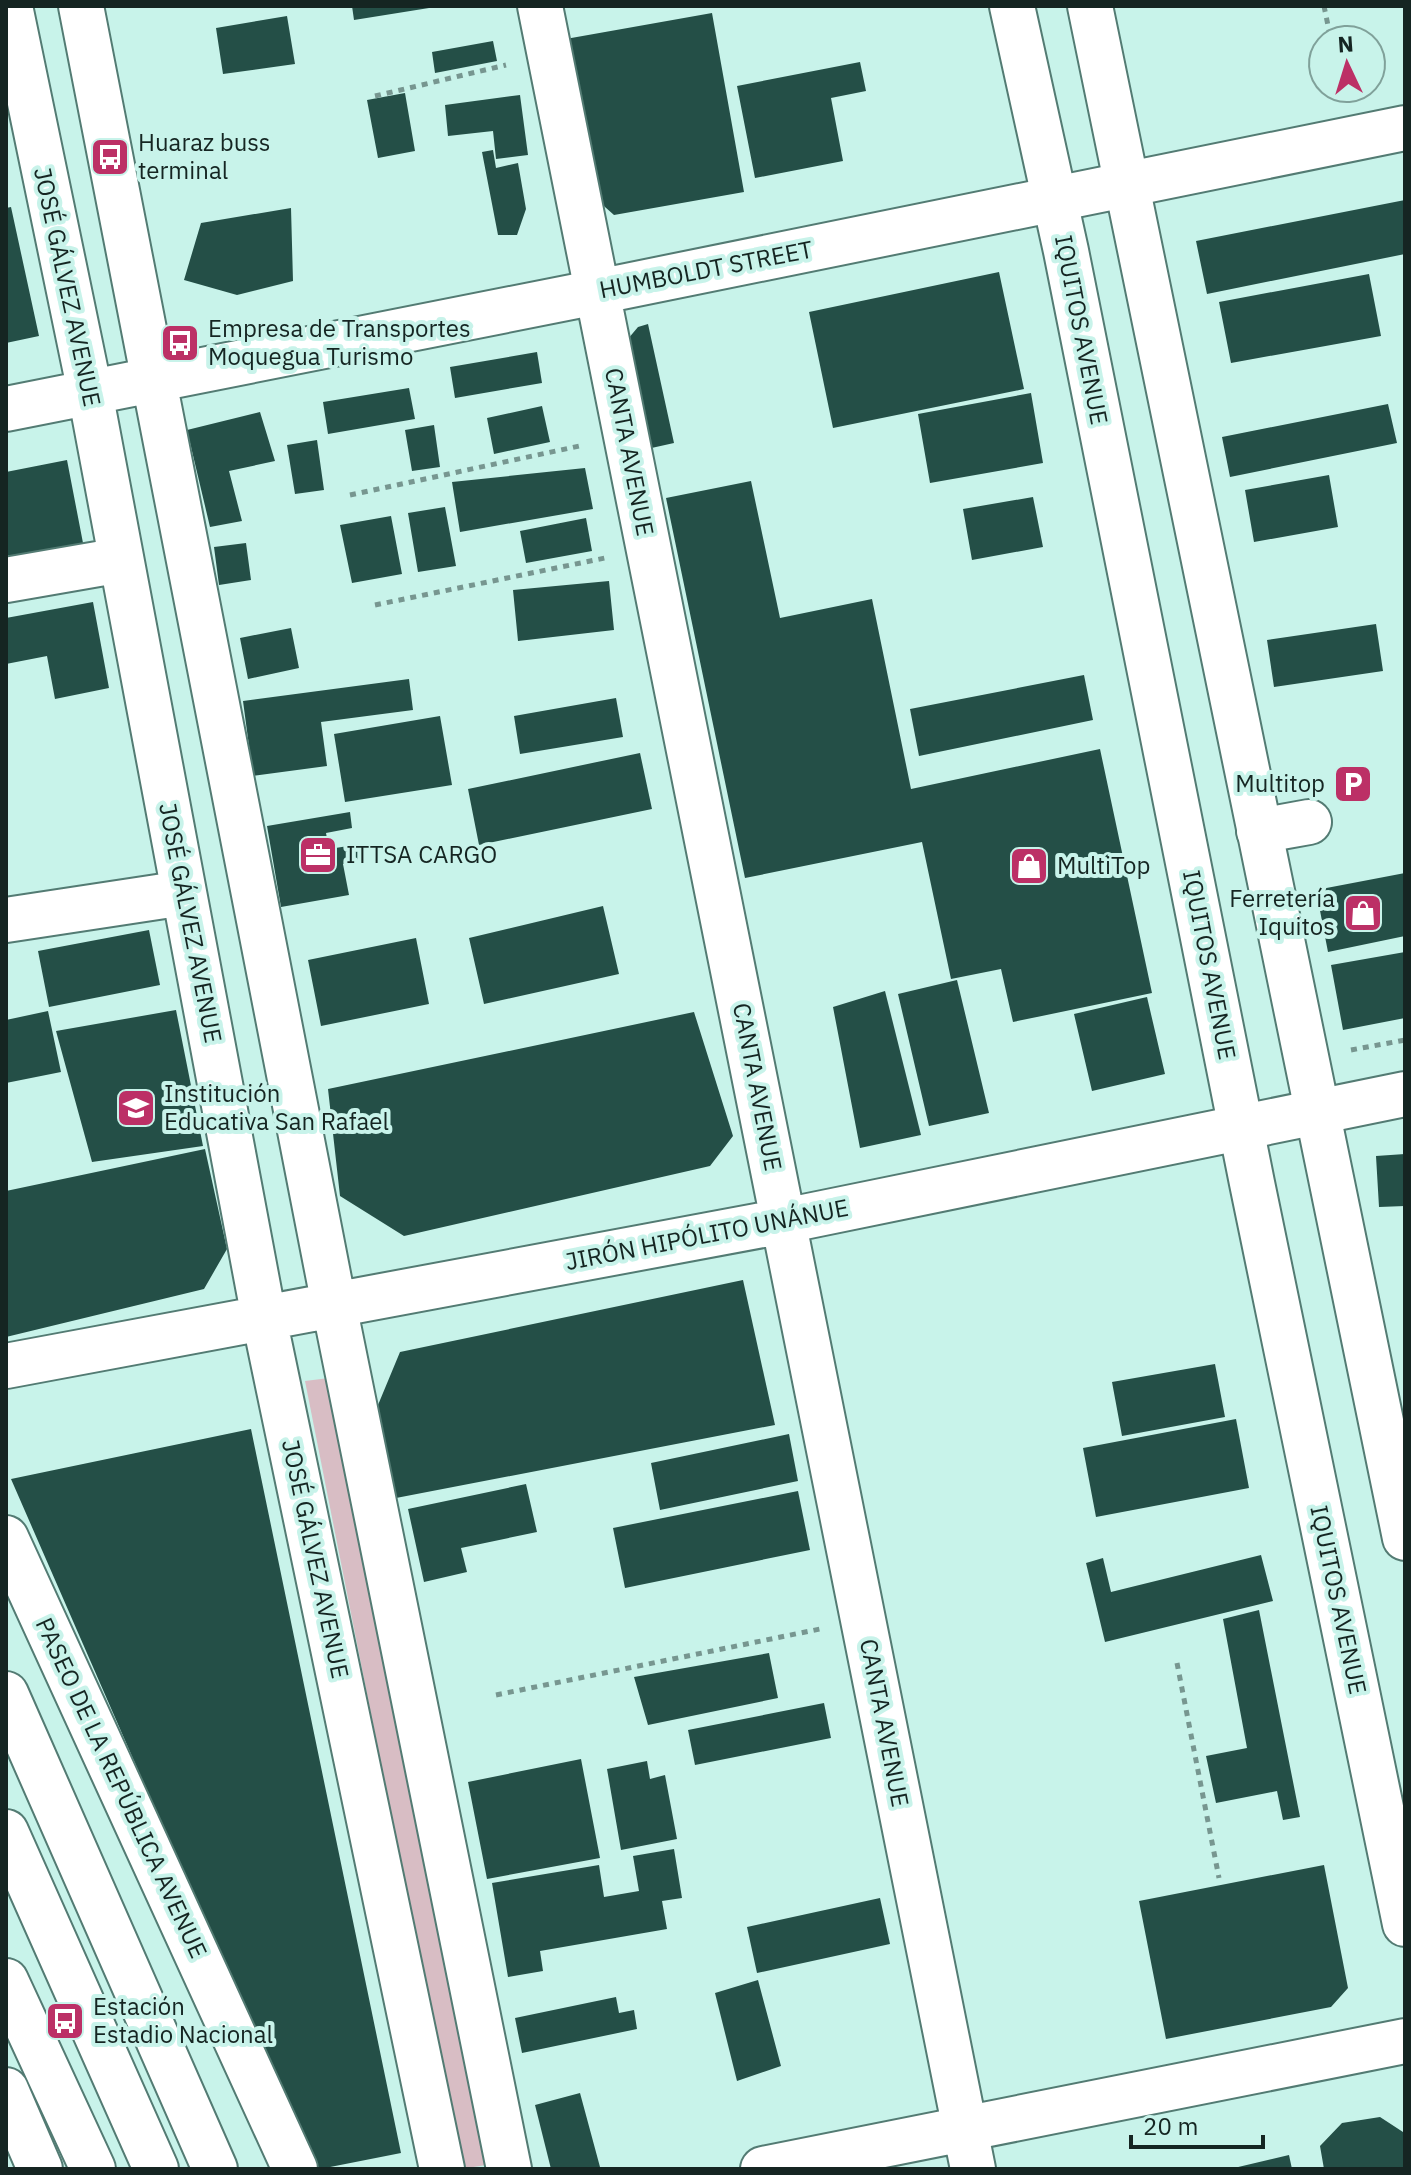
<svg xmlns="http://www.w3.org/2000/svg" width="1411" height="2175" font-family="'IBM Plex Sans',sans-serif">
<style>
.green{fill:#d8bdc4}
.building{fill:#244f47}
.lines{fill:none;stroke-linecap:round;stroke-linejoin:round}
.minor-casing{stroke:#537b73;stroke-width:48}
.major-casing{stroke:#537b73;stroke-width:48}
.highway-casing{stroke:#537b73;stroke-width:48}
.path{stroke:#779690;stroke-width:5;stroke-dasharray:6 6;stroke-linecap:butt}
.minor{stroke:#fff;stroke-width:44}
.major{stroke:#fff;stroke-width:44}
.highway{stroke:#fff;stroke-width:44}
.labels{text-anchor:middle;stroke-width:8;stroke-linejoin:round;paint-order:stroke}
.poi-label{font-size:24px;fill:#152522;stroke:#c8f3ea;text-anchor:start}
.street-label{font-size:24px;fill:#152522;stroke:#c8f3ea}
</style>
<rect width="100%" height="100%" fill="#c8f3ea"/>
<path class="green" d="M329 1378 486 2165 461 2169 305 1381Z"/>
<path class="building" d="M352 6H428L429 8 354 20Z
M712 13 744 192 614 215 587 191 560 40Z
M287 16 295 64 223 74 216 28Z
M493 41 497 61 435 73 432 52Z
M860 62 866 91 831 98 843 161 755 178 737 86Z
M405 93 415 151 378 158 367 100Z
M520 95 528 155 496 159 493 131 448 136 445 105Z
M493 150 496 168 518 163 526 209 517 235H498L482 152Z
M1405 200V254L1207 294 1196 241Z
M11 207 39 336 6 343V208Z
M291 208 293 281 237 295 184 280 201 223Z
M999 272 1024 389 833 428 809 312Z
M1369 274 1381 336 1231 363 1219 302Z
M648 324 674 443 638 451 617 352 638 327Z
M537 352 542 383 455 398 450 367Z
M409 388 415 419 328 434 323 402Z
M1031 393 1043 463 930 483 918 414Z
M1388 404 1397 443 1230 477 1222 437Z
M542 406 550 442 494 454 487 418Z
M260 412 275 461 229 471 242 521 210 527 187 430Z
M434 425 440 467 412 471 405 430Z
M317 440 324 490 295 494 287 445Z
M67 460 83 543 12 557 6 554V472Z
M585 468 593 509 460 532 452 482Z
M1329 475 1338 527 1254 542 1245 490Z
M751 481 780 618 872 599 911 789 1100 749 1152 993 1013 1022 1001 969 951 979 922 842 745 878 666 498Z
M1033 497 1043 547 972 560 963 509Z
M445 507 456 566 418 572 408 513Z
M391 516 402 574 352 583 340 525Z
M586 518 592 551 526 563 520 531Z
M246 543 251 580 219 585 214 547Z
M609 581 614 630 518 641 513 590Z
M93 602 109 688 55 699 47 656 6 664V618Z
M1376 624 1383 671 1274 687 1267 640Z
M291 628 299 668 248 679 240 638Z
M1084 675 1093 720 919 756 910 709Z
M409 679 413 710 321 722 327 766 253 776 243 701Z
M616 698 623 737 520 754 514 716Z
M440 716 452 785 345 802 334 734Z
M640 753 652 809 479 845 468 789Z
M350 812 352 828 326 833 329 849 361 844 364 861 343 864 349 895 281 907 267 826Z
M1405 873V936L1328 952 1316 890Z
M603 906 619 974 484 1004 469 938Z
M149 930 160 985 49 1007 38 951Z
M416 938 429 1004 321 1026 308 960Z
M1405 952V1018L1343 1030 1331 965Z
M957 980 989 1113 929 1126 898 994Z
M885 991 921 1135 860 1148 833 1007Z
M1147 997 1165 1074 1092 1091 1074 1014Z
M176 1010 203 1146 92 1162 56 1031Z
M48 1011 61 1072 6 1083V1020Z
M694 1012 733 1136 710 1166 404 1236 340 1196 328 1089Z
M205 1149 227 1249 204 1289 6 1337V1191Z
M1405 1154V1206L1379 1207 1376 1156Z
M743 1280 775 1425 396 1498 378 1405 400 1352Z
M1215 1364 1225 1417 1122 1436 1112 1382Z
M1236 1419 1249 1488 1096 1517 1083 1448Z
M251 1429 401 2153 320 2169H312L11 1479Z
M789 1434 798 1481 660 1510 651 1463Z
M526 1484 537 1532 461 1548 467 1572 424 1582 408 1509Z
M798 1491 810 1550 625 1588 613 1528Z
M1261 1555 1273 1601 1105 1642 1086 1563 1103 1558 1111 1592Z
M1259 1610 1300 1817 1283 1820 1277 1791 1216 1803 1206 1756 1247 1748 1223 1619Z
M769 1653 778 1698 648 1725 634 1677Z
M824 1703 831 1738 695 1765 688 1730Z
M581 1759 600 1858 487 1879 468 1782Z
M647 1761 650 1779 665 1775 677 1839 621 1850 607 1769Z
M674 1849 682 1898 662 1901 667 1929 540 1951 543 1971 508 1977 492 1883 599 1865 604 1897 639 1891 633 1856Z
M1324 1865 1348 1988 1331 2007 1166 2039 1139 1901Z
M880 1898 890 1944 757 1973 747 1927Z
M758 1980 781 2066 737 2081 715 1993Z
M616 1997 619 2013 634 2010 637 2029 522 2053 515 2018Z
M580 2093 600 2167 551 2169 535 2105Z
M1380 2117 1403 2132 1405 2169H1324L1320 2146 1342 2123Z
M1289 2155 1292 2169H1234V2168Z"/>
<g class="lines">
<g class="minor-casing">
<path id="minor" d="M10 6 90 392 264 1318 442 2169
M81 6 334 1305 509 2169
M540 6 973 2169
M6 409 597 292 1405 128
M6 580 121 560
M1259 831 1309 822
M6 920 184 893
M6 1366 784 1221 1405 1094
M6 1832 156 2169
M6 1981 93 2169
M763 2169 1405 2041"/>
</g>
<g class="major-casing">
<path id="major" d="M1012 6 1066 251 1252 1183 1405 1924
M1090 6 1405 1538
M6 1538 295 2169"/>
</g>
<g class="highway-casing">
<path id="highway" d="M6 1694 215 2169
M6 2090 40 2169"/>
</g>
<path class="path" d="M1324 6 1331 40
M375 96 506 65
M350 495 584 445
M375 605 605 558
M1351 1050 1405 1040
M1177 1663 1219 1878
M496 1695 820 1629"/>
<use href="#minor" class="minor"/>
<use href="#major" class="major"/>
<use href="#highway" class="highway"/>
</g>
<defs>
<g id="bus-square" transform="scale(2)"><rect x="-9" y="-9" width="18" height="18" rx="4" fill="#bc3066" stroke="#c8f3ea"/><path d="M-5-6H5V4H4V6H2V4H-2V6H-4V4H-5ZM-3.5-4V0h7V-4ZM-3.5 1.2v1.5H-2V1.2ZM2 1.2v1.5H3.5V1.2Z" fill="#fff"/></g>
<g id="parking-square" transform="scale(2)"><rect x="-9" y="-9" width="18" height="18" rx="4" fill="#bc3066" stroke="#c8f3ea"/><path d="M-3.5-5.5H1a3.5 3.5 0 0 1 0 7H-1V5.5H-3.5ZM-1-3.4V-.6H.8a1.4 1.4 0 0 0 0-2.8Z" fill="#fff"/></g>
<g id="office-square" transform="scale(2)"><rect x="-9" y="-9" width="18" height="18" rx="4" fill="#bc3066" stroke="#c8f3ea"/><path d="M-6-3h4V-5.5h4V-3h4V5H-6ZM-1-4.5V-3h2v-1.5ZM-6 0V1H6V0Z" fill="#fff"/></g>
<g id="shop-square" transform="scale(2)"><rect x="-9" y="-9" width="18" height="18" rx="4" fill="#bc3066" stroke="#c8f3ea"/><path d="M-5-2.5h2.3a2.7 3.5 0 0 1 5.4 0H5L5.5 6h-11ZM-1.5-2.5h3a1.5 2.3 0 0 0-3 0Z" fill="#fff"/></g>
<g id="school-square" transform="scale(2)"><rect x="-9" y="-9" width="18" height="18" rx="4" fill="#bc3066" stroke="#c8f3ea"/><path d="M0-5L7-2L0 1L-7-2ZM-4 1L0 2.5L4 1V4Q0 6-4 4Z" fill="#fff"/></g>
</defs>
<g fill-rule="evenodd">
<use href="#bus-square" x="110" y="157"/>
<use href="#bus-square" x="180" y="343"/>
<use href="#parking-square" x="1353" y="784"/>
<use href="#office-square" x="318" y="855"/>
<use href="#shop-square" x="1029" y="866"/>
<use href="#shop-square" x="1363" y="913"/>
<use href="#school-square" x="136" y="1108"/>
<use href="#bus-square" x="65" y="2021"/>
</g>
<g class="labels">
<g class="poi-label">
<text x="138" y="151">Huaraz buss<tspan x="138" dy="28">terminal</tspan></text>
<text x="208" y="337">Empresa de Transportes<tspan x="208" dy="28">Moquegua Turismo</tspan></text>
<text x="1325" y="792" text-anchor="end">Multitop</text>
<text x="346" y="863">ITTSA CARGO</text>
<text x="1057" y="874">MultiTop</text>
<text x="1335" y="907" text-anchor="end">Ferretería<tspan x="1335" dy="28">Iquitos</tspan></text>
<text x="164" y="1102">Institución<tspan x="164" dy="28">Educativa San Rafael</tspan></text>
<text x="93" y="2015">Estación<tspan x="93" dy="28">Estadio Nacional</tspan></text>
</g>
<g class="street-label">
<text transform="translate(706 270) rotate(-11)" y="8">HUMBOLDT STREET</text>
<text transform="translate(67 287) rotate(78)" y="8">JOSÉ GÁLVEZ AVENUE</text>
<text transform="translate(1081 330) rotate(79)" y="8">IQUITOS AVENUE</text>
<text transform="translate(629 452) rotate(79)" y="8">CANTA AVENUE</text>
<text transform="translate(190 923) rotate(79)" y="8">JOSÉ GÁLVEZ AVENUE</text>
<text transform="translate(1209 965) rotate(79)" y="8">IQUITOS AVENUE</text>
<text transform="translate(757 1087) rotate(79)" y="8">CANTA AVENUE</text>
<text transform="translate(707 1235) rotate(-11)" y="8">JIRÓN HIPÓLITO UNÁNUE</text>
<text transform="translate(315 1559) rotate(78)" y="8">JOSÉ GÁLVEZ AVENUE</text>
<text transform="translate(1338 1600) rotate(78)" y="8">IQUITOS AVENUE</text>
<text transform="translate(884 1723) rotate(79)" y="8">CANTA AVENUE</text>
<text transform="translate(121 1788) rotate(65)" y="8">PASEO DE LA REPÚBLICA AVENUE</text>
</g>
</g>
<rect width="1411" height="2175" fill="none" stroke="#152522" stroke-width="16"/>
<g transform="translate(1347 64) rotate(356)"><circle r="38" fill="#c8f3ea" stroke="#80a19a" stroke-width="2"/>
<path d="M0-6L14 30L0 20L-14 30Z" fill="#bc3066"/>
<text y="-12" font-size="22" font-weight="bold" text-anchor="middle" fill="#152522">N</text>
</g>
<path d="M1131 2135v12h132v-12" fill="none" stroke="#152522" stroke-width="4"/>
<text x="1143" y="2135" font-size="24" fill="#152522" stroke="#c8f3ea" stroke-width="6" paint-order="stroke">20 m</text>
</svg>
